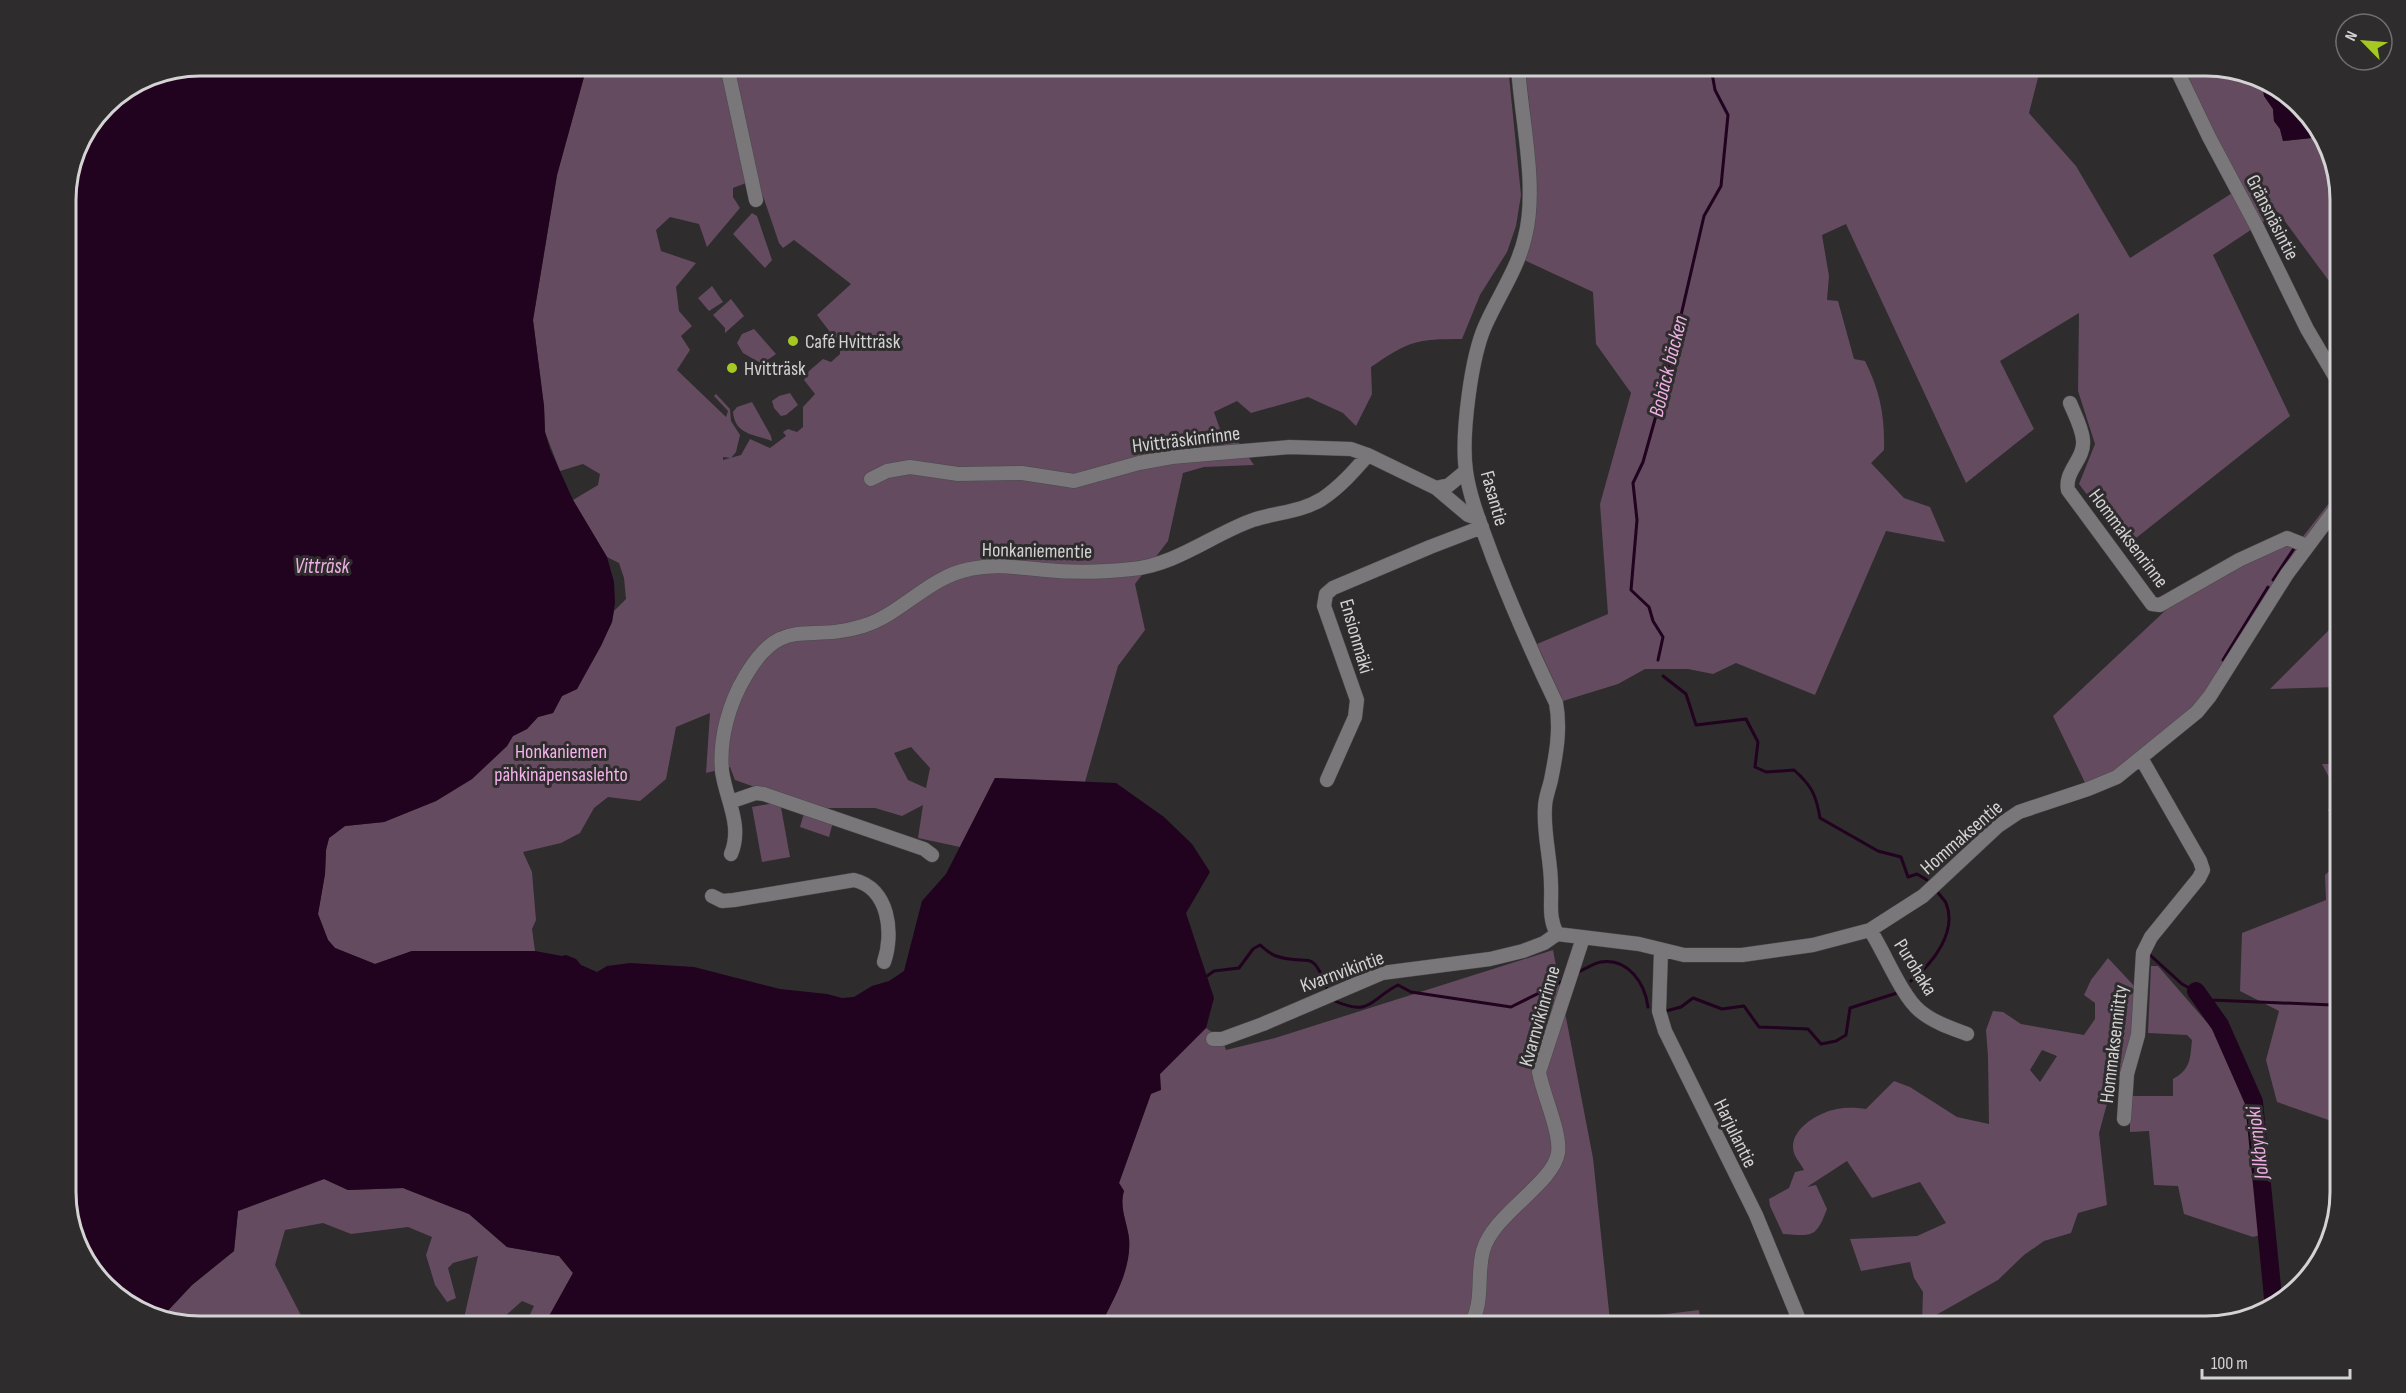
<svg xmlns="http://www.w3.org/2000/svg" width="2406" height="1393" font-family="'Sofia Sans Condensed',sans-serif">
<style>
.green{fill:#644b60;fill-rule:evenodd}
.water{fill:#21021f}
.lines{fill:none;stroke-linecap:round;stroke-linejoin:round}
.stream{stroke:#21021f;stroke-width:3}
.river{stroke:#21021f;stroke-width:18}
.minor-casing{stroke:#4b494b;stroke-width:15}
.minor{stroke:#797779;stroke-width:14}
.poi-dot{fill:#a5c823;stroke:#2e2c2d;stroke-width:2}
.labels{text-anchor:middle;stroke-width:6;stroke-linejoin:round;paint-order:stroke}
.street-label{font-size:20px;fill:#d4d3d4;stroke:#2e2c2d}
.poi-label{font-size:20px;fill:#d4d3d4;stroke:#2e2c2d;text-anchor:start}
.park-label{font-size:20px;fill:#f4b3ea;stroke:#2e2c2d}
.water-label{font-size:21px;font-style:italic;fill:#efafe5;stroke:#2e2c2d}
.rim{fill:none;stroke:#d4d3d4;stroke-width:3}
</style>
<rect width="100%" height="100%" fill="#2e2c2d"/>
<path class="green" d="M587 66H1508L1521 195 1516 226 1507 252 1480 295 1462 339C1416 339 1409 341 1371 367L1372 394 1356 426 1343 413 1308 397 1251 413 1237 401 1214 412 1221 432 1235 437 1254 465 1204 467 1183 473 1168 541 1135 584 1145 630 1118 666 1085 782 995 778 960 847 918 838 923 805 902 816 875 808H815L735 780 730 767 706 773 710 713 676 727 666 779 640 801 608 797 594 808 580 833 561 843 523 852 532 872 536 920 532 929 535 951H412L375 964 335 948 328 940 318 914 325 874 326 850 329 838 345 826 384 822 436 801 472 779 507 746 513 736 527 729 538 717 553 713 562 696 577 689 612 622 614 611 626 599 624 578 619 563 607 557 573 500 598 485 600 474 583 464 560 471 545 432 544 406 533 320 557 175ZM746 183 763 196 779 243 783 248 794 240 851 284 817 315 840 345V354L831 362 823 359 809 371 804 380 815 394 803 407V427L797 432 788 429 783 432 786 436 770 448 750 439 741 455 723 460V457L731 458 736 452 740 435 731 421 730 409 716 394 714 396 728 411 726 417 677 370 690 350 681 336 692 326 679 311 676 287 696 263 661 251 656 230 670 217 699 224 707 247 740 208 733 197V188ZM911 747 930 768 926 788 908 780 894 753Z
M1525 66H2041L2029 113 2076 166 2130 258 2237 190 2175 66H2205L2262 81 2264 96 2273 109 2274 121 2280 129 2283 141 2321 137 2340 192V280L2329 281 2278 212 2213 255 2290 416 2126 546 2079 484 2095 444 2078 391 2079 313 2000 361 2034 429 1966 483 1846 224 1822 235 1829 276 1827 300 1838 301 1854 359 1865 361C1880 391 1885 416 1884 450L1871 463 1904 498 1930 507 1945 542 1886 531 1815 695 1736 663 1713 674 1688 669H1645L1618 684 1563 701 1537 644 1608 614 1600 504 1631 393 1596 344 1593 292 1524 260C1546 205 1530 124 1525 66Z
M752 213 757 216 772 260 765 268 733 234Z
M712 286 723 302 709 311 698 298Z
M731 299 744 316 725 333V328L713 315Z
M754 329 776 354 762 364 743 353 737 343 742 334Z
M790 393 798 405 786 415 781 416 774 408 772 401 779 396Z
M752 402 771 436 772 441C754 434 735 435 733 412L737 407Z
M2340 489V503L2196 713 2088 789 2053 716 2184 593 2287 538 2298 543Z
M2340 612 2338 687 2270 689 2334 625 2332 615Z
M2322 764H2340V833L2328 810C2340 792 2331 782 2322 764Z
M780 802 790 857 762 862 752 807Z
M804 813 833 822 829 837 800 827Z
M2340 861V1124L2277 1102 2266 1060 2279 1011 2240 991 2242 933 2326 900 2325 875Z
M1553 950 1593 1158 1610 1321 1699 1310 1701 1327H1100C1113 1299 1131 1270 1129 1238 1127 1222 1119 1207 1124 1191L1119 1183 1151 1093 1160 1074 1206 1028 1222 1039 1226 1050 1275 1038Z
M2108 958 2137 989 2134 1039 2120 1080 2114 1078 2099 1133 2107 1205 2078 1213 2071 1233 2044 1241 2024 1255 1998 1280 1922 1323 1923 1292 1914 1278 1910 1262 1861 1271 1850 1239 1917 1236 1946 1223 1920 1182 1872 1198 1847 1161 1807 1187 1816 1185 1827 1209C1816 1238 1813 1236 1783 1234L1770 1206 1769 1199 1789 1188 1795 1172 1804 1170C1801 1164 1796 1159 1794 1153 1787 1130 1819 1112 1837 1109 1847 1107 1857 1108 1866 1109L1894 1081 1910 1087 1957 1117 1989 1124 1988 1056 1986 1030 1993 1011 2003 1012 2021 1024 2084 1035 2095 1019V1003L2084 995 2091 980ZM2042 1050 2057 1056 2040 1082 2030 1070Z
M2151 966H2158L2237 1057 2249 1078 2264 1234 2253 1237 2184 1214 2178 1186 2154 1185 2149 1131 2130 1132V1096H2173V1079C2191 1069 2190 1059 2192 1040L2187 1035 2148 1033Z
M324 1179 348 1190 403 1188 469 1214 507 1247 559 1256 573 1273 543 1327H524L534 1306 522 1301 493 1327H462L478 1256 453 1263 448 1268 456 1298 447 1302 435 1285 426 1255 432 1237 408 1227 351 1234 323 1223 285 1230 275 1265 307 1327H201L162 1317 192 1285 234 1251 238 1211Z"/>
<path class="water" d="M200 66H587L557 175 533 320 544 406 545 432 550 449 573 500 607 557 614 582 615 603 612 622 601 646 577 689 562 696 553 713 538 717 527 729 513 736 507 746 472 779 436 801 384 822 345 826 329 838 326 850 325 874 318 914 328 940 335 948 375 964 412 951H535L562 956 566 955 576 959 581 965 597 972 607 966 630 963 694 967 780 989 827 994 842 998 854 997 872 986 889 981 904 971 922 901 946 874 995 778 1116 783 1164 817 1192 844 1210 872 1186 913 1214 998 1206 1028 1160 1074 1161 1090 1151 1094 1119 1183 1124 1191C1119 1207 1127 1222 1129 1238 1132 1270 1113 1299 1100 1327H543L573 1273 559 1256 507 1247 469 1214 403 1188 348 1190 324 1179 238 1211 234 1251 192 1285 162 1317 134 1309 84 1260 66 1201V192L80 141 106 105 149 76Z
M2262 81C2280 86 2315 119 2321 137L2283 141 2280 129 2274 121 2273 109 2264 96Z"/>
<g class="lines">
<path class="stream" d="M2273 580 2295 547
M1658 660 1663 637 1653 621 1649 607 1631 590 1637 520 1633 483 1643 462 1666 380 1704 216 1721 186 1728 115 1715 90 1712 73 1715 66
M2223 660 2268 587
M1663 676 1686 694 1696 725 1746 719 1758 742 1755 767 1766 772 1794 770C1811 785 1816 794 1820 818L1878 851 1901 857 1908 877 1917 874 1927 880
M2150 955 2182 984 2211 1000 2332 1005 2340 1002
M1578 972C1585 969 1594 963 1601 962 1628 958 1645 983 1648 1007
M1207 976 1214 971 1239 968 1253 949 1260 945C1265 949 1270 954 1276 956 1309 967 1312 946 1327 989
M1911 981C1932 964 1958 932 1946 903 1944 899 1939 895 1937 891
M1335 1001C1371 1017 1370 999 1398 985L1411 992 1511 1007 1563 981
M1666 1011 1681 1007 1693 998 1722 1009 1744 1006 1759 1027 1808 1029 1821 1044 1836 1041 1846 1035 1850 1008 1897 993"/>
<path class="river" d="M2196 991 2220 1025 2254 1102 2274 1308"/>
<g class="minor-casing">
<path id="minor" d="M727 66 756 200
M1518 66C1521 118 1538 187 1525 237 1518 268 1499 295 1486 324 1471 356 1461 436 1466 471 1470 500 1483 530 1493 558 1512 607 1533 655 1556 703 1561 729 1556 755 1551 780 1549 789 1545 798 1545 807 1543 833 1551 859 1551 885 1552 903 1548 917 1557 934
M2175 66 2209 137 2257 227 2307 329 2340 385
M2070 403C2075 415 2082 428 2083 440 2085 459 2064 471 2068 490L2152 604 2160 605 2239 560 2287 538 2307 546
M871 479 887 471 910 467 958 474 1022 473 1074 481 1139 463 1172 457 1290 447 1351 449 1368 455
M1436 488 1449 485 1466 471
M1327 780 1355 717 1357 700 1324 606 1326 594 1333 588 1430 547 1482 527
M730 802 756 793 764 794 924 849 932 855
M731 854C743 825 726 800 722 771 719 739 729 703 746 675 783 613 806 644 863 626 902 614 928 577 970 569 997 563 1019 568 1046 570 1074 573 1104 572 1132 569 1176 565 1213 534 1253 520 1277 512 1301 512 1322 499 1340 487 1354 471 1368 455L1436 488 1468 515 1479 519
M712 896 722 901 734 900 854 880C889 888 894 933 884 962
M1870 930C1884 951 1902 997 1920 1011 1933 1022 1951 1028 1967 1034
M1557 934 1639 944 1684 955H1742L1813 945 1870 930 1923 896 1998 826 2019 812 2088 789 2117 777 2197 712 2210 696 2287 574 2340 503
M1661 951 1659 1011 1665 1031 1756 1215 1802 1327
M1213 1039H1222L1263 1024 1382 973 1490 959 1523 951 1544 943 1557 934
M2124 1119 2127 1074 2138 1035 2143 953 2151 937 2199 878 2203 870 2200 861 2141 758
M1469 1327C1485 1303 1476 1276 1483 1251 1492 1215 1553 1184 1558 1153 1561 1132 1543 1095 1539 1072L1583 938"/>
</g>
<use href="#minor" class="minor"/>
</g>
<g class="poi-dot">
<circle cx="793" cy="341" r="6"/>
<circle cx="732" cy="368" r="6"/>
</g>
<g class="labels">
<g class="street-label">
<text transform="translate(2273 217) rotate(63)" y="7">Gränsnäsintie</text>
<text transform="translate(1186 439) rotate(-7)" y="7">Hvitträskinrinne</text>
<text transform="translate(1495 498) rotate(74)" y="7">Fasantie</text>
<text transform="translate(2129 538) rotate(53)" y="7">Hommaksenrinne</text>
<text transform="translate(1037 550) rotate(1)" y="7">Honkaniementie</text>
<text transform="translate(1357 636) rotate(74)" y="7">Ensionmäki</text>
<text transform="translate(1961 837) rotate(-41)" y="7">Hommaksentie</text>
<text transform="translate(1916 967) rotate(58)" y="7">Purohaka</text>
<text transform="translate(1342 971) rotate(-20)" y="7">Kvarnvikintie</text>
<text transform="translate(1539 1016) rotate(-74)" y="7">Kvarnvikinrinne</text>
<text transform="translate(2113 1044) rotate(-83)" y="7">Hommaksenniitty</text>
<text transform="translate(1736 1133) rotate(64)" y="7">Harjulantie</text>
</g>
<g class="poi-label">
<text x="805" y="348">Café Hvitträsk</text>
<text x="744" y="375">Hvitträsk</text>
</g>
<g class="park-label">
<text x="561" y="758">Honkaniemen<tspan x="561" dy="23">pähkinäpensaslehto</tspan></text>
</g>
<g class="water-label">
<text transform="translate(1668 366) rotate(-76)" y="7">Bobäck bäcken</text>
<text x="322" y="573">Vitträsk</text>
<text transform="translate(2257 1143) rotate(-97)" y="7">Jolkbynjoki</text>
</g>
</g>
<path d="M0 0H2406V1393H0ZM200 76H2206A124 124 0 0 1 2330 200V1192A124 124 0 0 1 2206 1316H200A124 124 0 0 1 76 1192V200A124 124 0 0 1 200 76Z" fill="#2e2c2d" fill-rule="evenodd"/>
<path class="rim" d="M200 76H2206A124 124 0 0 1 2330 200V1192A124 124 0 0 1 2206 1316H200A124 124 0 0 1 76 1192V200A124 124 0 0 1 200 76Z"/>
<g transform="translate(2364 42) rotate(295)"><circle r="28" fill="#2e2c2d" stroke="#706f70" stroke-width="1.5"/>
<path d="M0-4.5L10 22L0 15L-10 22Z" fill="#a5c823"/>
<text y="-9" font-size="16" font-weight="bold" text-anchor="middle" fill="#d4d3d4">N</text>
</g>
<path d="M2202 1369v9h148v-9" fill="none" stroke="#d4d3d4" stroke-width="3"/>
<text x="2211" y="1369" font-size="18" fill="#d4d3d4" stroke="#2e2c2d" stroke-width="4.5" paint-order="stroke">100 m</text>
</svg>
